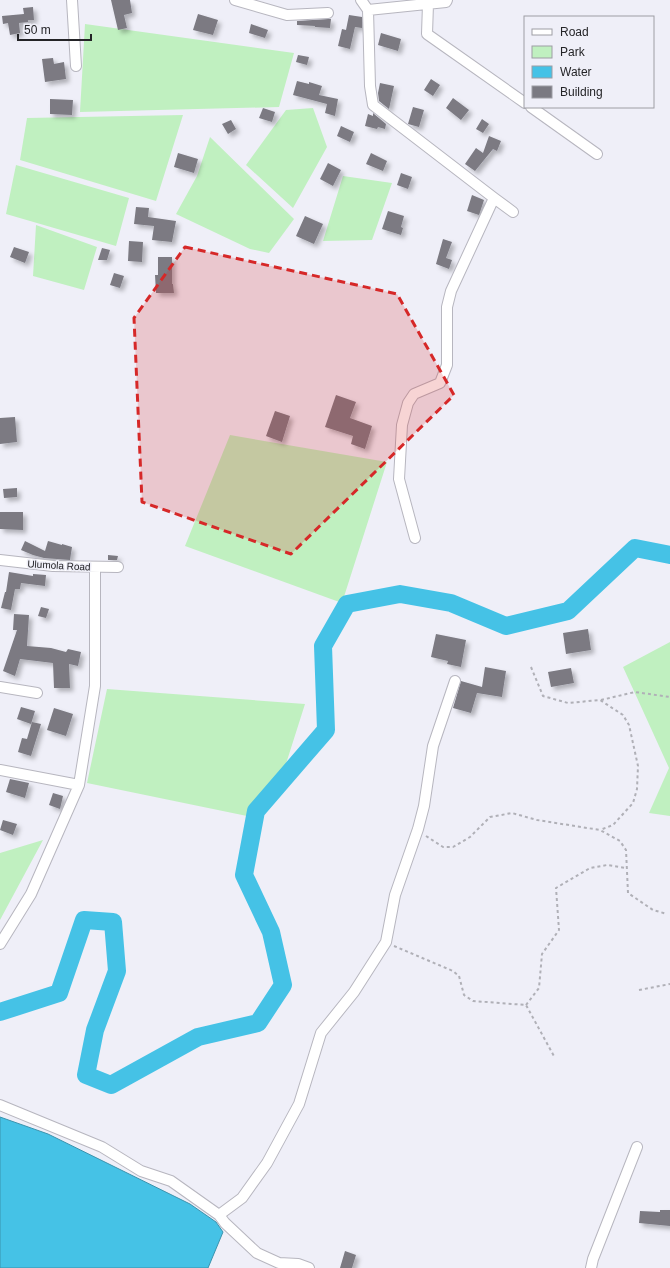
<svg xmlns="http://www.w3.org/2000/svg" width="670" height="1268" font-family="Helvetica,sans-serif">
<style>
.green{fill:#c0f0c0}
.water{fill:#45c2e6;stroke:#3b93ad}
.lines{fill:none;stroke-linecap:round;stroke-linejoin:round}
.river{stroke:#45c2e6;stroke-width:18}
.building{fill:#7b7a82;filter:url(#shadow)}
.street-casing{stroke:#b7b6bf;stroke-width:12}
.path{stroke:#b0b0b7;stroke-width:2;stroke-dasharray:3 3;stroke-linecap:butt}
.street{stroke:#fff;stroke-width:10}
.marked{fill:#d62828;fill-opacity:0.2;stroke:#d62828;stroke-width:3;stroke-dasharray:8 5;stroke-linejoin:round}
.labels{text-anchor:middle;stroke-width:3;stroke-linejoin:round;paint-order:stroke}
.street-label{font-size:10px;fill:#242427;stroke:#efeff8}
</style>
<defs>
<filter id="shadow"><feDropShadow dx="3.5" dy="3.5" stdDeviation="2" flood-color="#0004"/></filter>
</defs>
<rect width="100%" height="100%" fill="#efeff8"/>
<path class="green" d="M85 24 294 53 279 107 80 112Z
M313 108 327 147 293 208 246 165 286 110Z
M183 115 156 201 20 160 27 118Z
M210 137 294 219 269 253 250 249 176 214 197 176Z
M16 165 129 198 116 246 6 214Z
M343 176 392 183 372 240 323 241Z
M36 225 97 247 84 290 33 276Z
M230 435 387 462 342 603 185 546Z
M670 642V816L649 813 669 768 623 667Z
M107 689 305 704 285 767 247 816 87 783Z
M43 840 0 920V853Z"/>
<path class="water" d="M0 1117 48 1134 190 1204 216 1222 223 1232 208 1268H0Z"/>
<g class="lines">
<path class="river" d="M0 1012 59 993 84 920 113 922 117 971 95 1030 86 1075 111 1085 198 1037 258 1023 283 985 271 932 244 875 256 811 326 730 323 646 347 604 400 594 451 603 506 626 568 611 635 548 670 555"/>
</g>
<path class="building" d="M111 0H130L132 13 124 15 127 28 118 30Z
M33 7 34 20H28V22L19 23 20 33 10 35 8 23 3 24 2 16 24 14 23 8Z
M198 14 218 20 213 35 193 30Z
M349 15 362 17V28L355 27 350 49 338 46 342 29 346 30Z
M328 19H331L330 28 315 27V26L297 25V21Z
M251 24 268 30 265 38 249 33Z
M381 33 401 39 398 51 378 45Z
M298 55 309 57 307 65 296 62Z
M53 58 54 64 64 62 66 79 45 82 42 59Z
M431 79 440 85 433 96 424 90Z
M297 81 309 84V82L322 86 319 95 338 99 335 116 325 113 327 104 293 95Z
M380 83 394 86 389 109 379 101 378 93Z
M453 98 469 110 461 120 446 108Z
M50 99 73 100 72 115 50 114Z
M413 107 424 110 419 127 408 124Z
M263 108 275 112 272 122 259 118Z
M373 113 386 124 385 129 378 127 377 129 365 126 368 114 373 116Z
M482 119 489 124 483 133 476 129Z
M231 120 236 129 228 134 222 124Z
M341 126 354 132 350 142 337 136Z
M489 136 501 141 497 151 493 149 475 171 465 164 476 148 483 153Z
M178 153 198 159 194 173 174 167Z
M371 153 387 161 383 171 366 164Z
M328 163 341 170 333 186 320 179Z
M401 173 412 177 408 189 397 185Z
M472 195 484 200 479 215 467 211Z
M136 207 149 208 148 217 176 221 172 242 152 240 154 226 134 224Z
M388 211 404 216 401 227 403 228 401 235 382 229Z
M305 216 323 224 314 244 296 236Z
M443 239 452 242 446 258 452 260 449 269 436 264Z
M129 241 143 242 142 262 128 261Z
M14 247 29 252 25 263 10 257Z
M102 248 110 250 107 260H98Z
M158 257H172V284H173L174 293H156L155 275H158Z
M114 273 124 276 120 288 110 285Z
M336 395 356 402 350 418 372 426 365 449 351 444 353 436 325 427Z
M275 411 290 416 282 442 266 436Z
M15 417 17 442 0 444V418Z
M17 488V497L4 498 3 489Z
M0 512H23V530L0 529Z
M25 541 45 551 48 541 62 545V544L72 547 70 560 44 558 33 555 21 550Z
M108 555 118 556 117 560H108Z
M9 572 33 576V574L46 575 45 586 21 583 20 589H15L11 610 1 608 5 592H6Z
M41 607 49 609 46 618 38 616Z
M14 614 29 615 27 646 51 648 66 652 68 649 81 652 78 666 69 664 70 688H54L53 663 20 659 15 676 3 671 17 630H13Z
M588 629 591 650 566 654 563 633Z
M436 634 466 640 461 667 447 664 448 661 431 657Z
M485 667 506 671 502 697 477 693 471 713 453 708 461 681 482 687Z
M571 668 574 683 551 687 548 672Z
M21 707 35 711 31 724 17 719Z
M54 708 73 714 66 736 47 730Z
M32 722 41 724 31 756 18 752 22 738 27 739Z
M10 779 29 783 25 798 6 792Z
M53 793 63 796 60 809 49 805Z
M3 820 17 824 13 835 0 830Z
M660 1210H670V1226L639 1223 640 1211 660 1212Z
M345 1251 356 1255 352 1268H340Z"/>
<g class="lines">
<g class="street-casing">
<path id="street" d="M72 0 76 66
M235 0 287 15 328 13
M361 0 368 10 446 2 447 0
M428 4 427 34 525 103
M368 10 370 86 373 105 494 198 513 212
M531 107 597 154
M415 538 399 479 402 425 408 403 414 394 440 383 447 365V307L451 291 494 198
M0 560 53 566 118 567
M0 687 37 693
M0 770 79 785
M0 944 31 894 79 785 95 686V567
M0 1105 102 1147 141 1171 171 1181 219 1215 225 1223 257 1253 279 1263 298 1264 309 1268
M219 1215 242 1198 267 1163 299 1104 321 1033 354 992 386 942 395 895 418 829 424 806 433 746 455 681
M591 1268 593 1259 637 1147"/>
</g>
<path class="path" d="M531 667 543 696 568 703 600 700 623 715 629 725 638 766 637 789 633 803 613 825 600 830
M601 700 635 692 670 697
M426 836 443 847H453L470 837 490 817 512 813 537 820 600 830 620 841 626 850 628 893 653 910 667 914
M394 946 453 971 459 976 464 995 473 1001 526 1005 555 1058
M639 990 670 984
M526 1005 539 988 542 954 559 930 556 888 590 868 607 865 626 868"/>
<use href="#street" class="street"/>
</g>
<path class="marked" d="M185 247 397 294 454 395 291 554 142 502 134 318Z"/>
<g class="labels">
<g class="street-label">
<text transform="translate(59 565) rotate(3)" y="4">Ulumola Road</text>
</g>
</g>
<rect x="524" y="16" width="130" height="92" fill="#efeff8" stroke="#9e9ea4"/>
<rect x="532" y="29" width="20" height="6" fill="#ffffff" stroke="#9e9ea4"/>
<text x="560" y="36" font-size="12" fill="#242427">Road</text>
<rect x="532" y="46" width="20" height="12" fill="#c0f0c0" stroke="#9e9ea4"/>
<text x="560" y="56" font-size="12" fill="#242427">Park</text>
<rect x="532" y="66" width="20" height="12" fill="#45c2e6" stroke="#9e9ea4"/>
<text x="560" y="76" font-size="12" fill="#242427">Water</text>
<rect x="532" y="86" width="20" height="12" fill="#7b7a82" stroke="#9e9ea4"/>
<text x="560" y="96" font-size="12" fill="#242427">Building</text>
<path d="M18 34v6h73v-6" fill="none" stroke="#242427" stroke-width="2"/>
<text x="24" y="34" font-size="12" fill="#242427" stroke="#efeff8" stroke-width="3" paint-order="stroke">50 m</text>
</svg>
